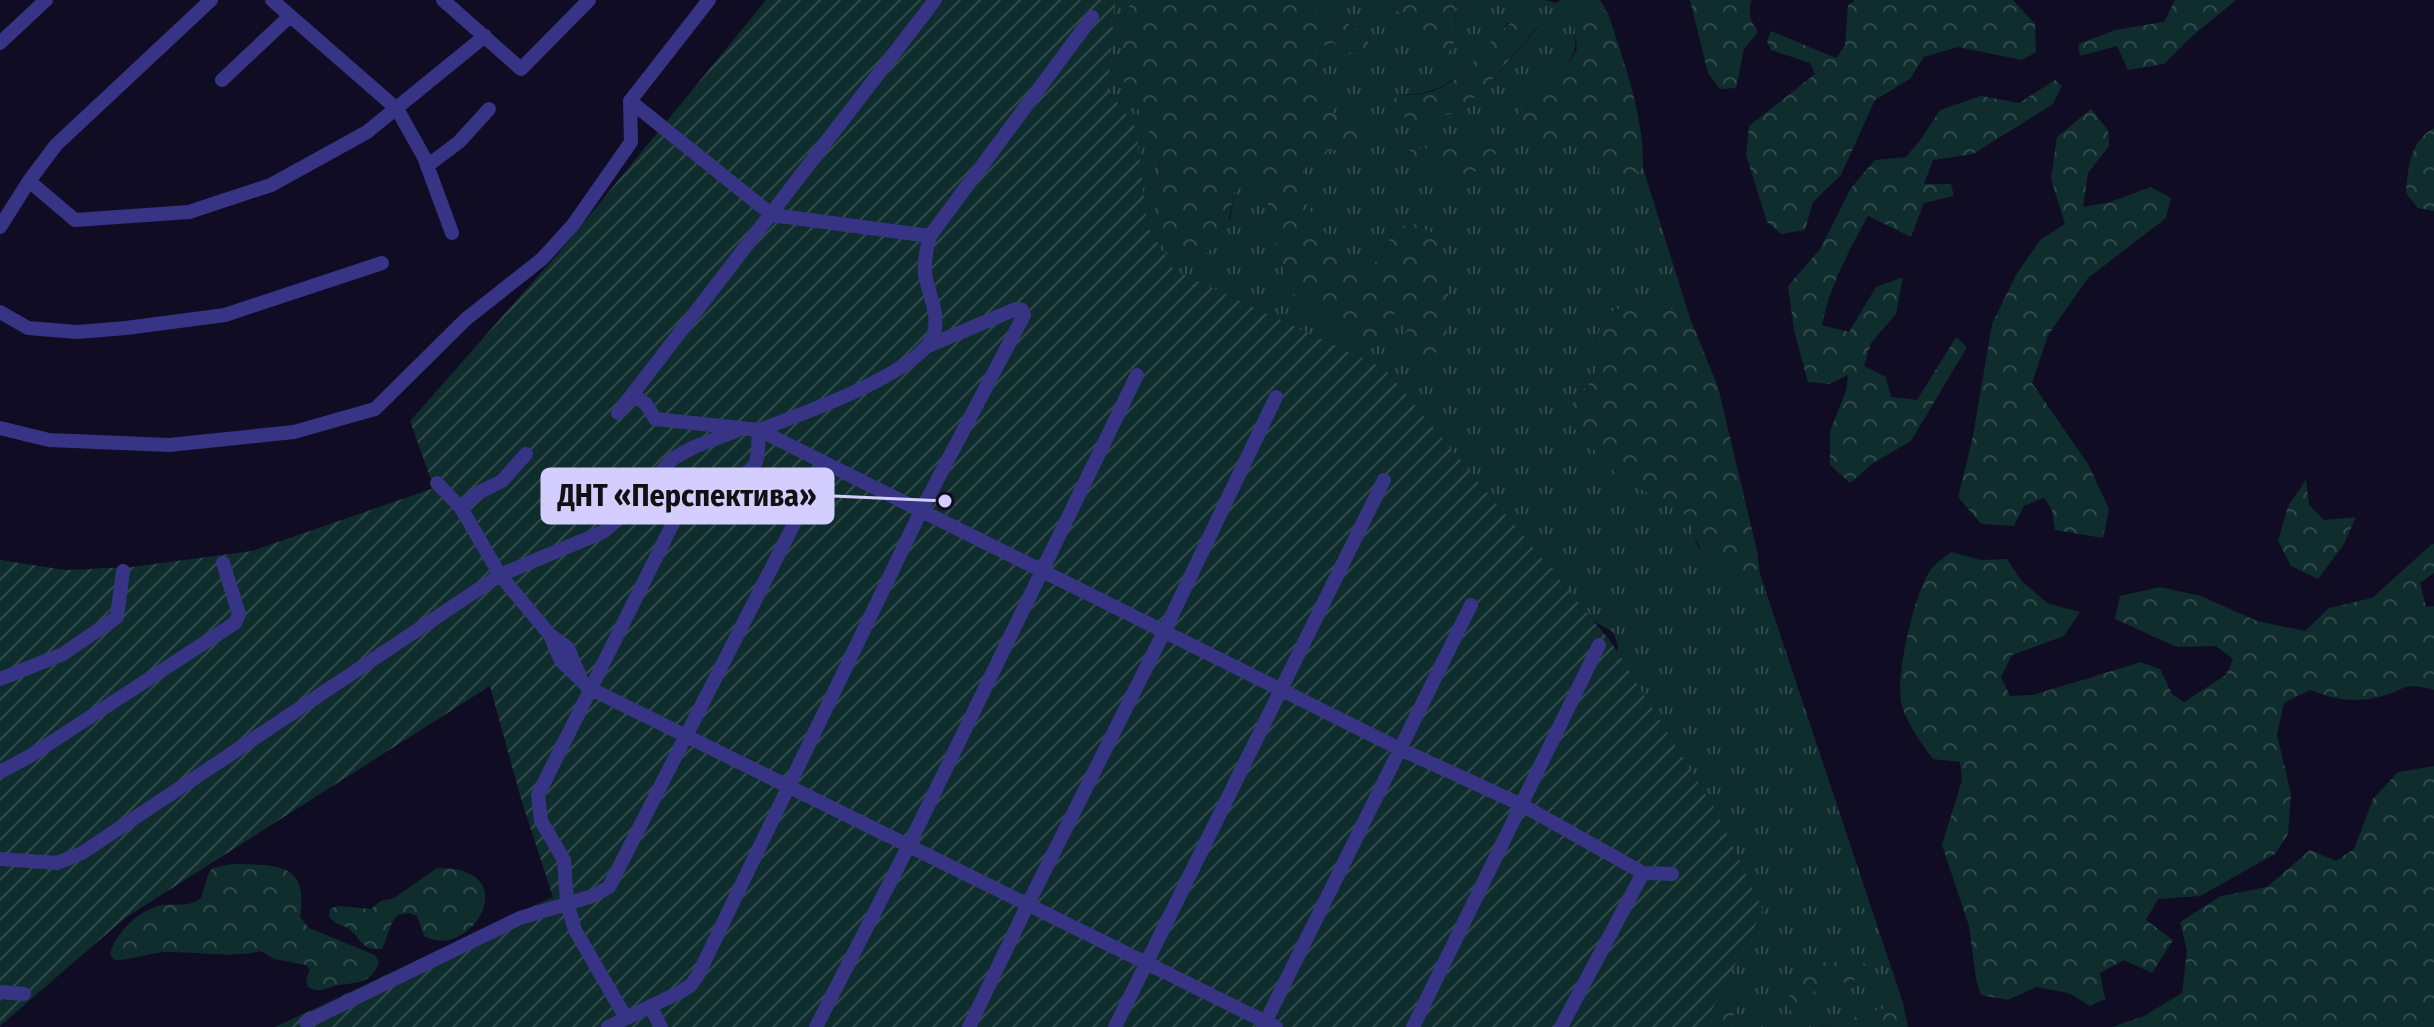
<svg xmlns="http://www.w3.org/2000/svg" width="2434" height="1027" font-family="'Fira Sans Condensed',sans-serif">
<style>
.grass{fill:url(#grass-tufts);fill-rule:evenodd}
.forest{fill:url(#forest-crowns)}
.garden{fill:url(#garden-furrows)}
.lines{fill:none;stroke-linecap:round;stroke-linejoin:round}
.minor{stroke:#383485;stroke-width:14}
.leader{fill:none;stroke:#d4ceff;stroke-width:3}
.callout-dot{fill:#d4ceff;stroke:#100c23;stroke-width:3}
.callout{fill:#d4ceff;stroke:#d4ceff;stroke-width:3}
.callout-label{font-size:30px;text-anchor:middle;font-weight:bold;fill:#111}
</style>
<defs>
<pattern id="grass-tufts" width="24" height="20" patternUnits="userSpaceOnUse" patternTransform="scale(2)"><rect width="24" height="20" fill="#0f2d2c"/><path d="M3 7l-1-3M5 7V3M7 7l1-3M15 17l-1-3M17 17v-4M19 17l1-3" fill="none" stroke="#314a4c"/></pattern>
<pattern id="forest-crowns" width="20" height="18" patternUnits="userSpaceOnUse" patternTransform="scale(2)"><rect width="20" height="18" fill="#0f2d2c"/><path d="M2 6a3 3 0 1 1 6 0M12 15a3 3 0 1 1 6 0" fill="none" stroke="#314a4c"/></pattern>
<pattern id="garden-furrows" width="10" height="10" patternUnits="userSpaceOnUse" patternTransform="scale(2)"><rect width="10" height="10" fill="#0f2d2c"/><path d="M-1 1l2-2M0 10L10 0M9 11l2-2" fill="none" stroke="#314a4c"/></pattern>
</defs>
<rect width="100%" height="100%" fill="#100c23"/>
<path class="grass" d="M1093 0H1132L1122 23 1142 114 1160 155 1158 209 1230 219 1234 193 1246 179 1256 181 1266 196 1277 250 1291 293 1355 347 1380 341 1389 319 1398 310 1406 317 1407 346 1444 342 1449 283 1434 234 1395 229 1380 259 1367 268 1345 263 1307 206 1304 169 1321 152 1360 146 1363 119 1333 113 1318 79 1320 47 1333 43 1345 52 1368 47 1369 38 1347 23 1325 22 1319 15 1321 0H1381L1403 15 1412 41 1456 39 1455 0H1544L1557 3 1560 0H1600L1608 13 1593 5 1575 31C1579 64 1561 68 1536 84L1589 147 1597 150 1603 158 1599 172 1619 180 1643 168 1690 318C1654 300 1646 298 1608 313L1596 338 1599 364 1588 386 1577 394 1663 501 1688 516 1698 547 1748 580 1760 574 1903 1003 1820 1027H1728L1739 1004 1715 991 1613 671 1618 646 1614 633 1545 592 1142 300ZM1508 23 1538 27 1491 81 1460 112 1397 94C1448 100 1478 59 1508 23ZM1497 140V153L1466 179H1454L1431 166 1412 161 1409 151Z"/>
<path class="forest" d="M1132 0H1321L1319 15 1325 22 1347 23 1369 38 1368 48 1359 54 1345 52 1333 43 1320 47 1318 79 1333 113 1363 119 1373 128 1372 140 1360 146 1321 152 1304 169 1307 206 1345 263 1367 268 1380 259 1395 229 1412 223 1435 234 1449 283 1444 342 1429 361 1413 360 1407 346 1406 317 1398 311 1389 319 1380 341 1367 347H1354L1291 293 1277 250 1266 196 1256 181 1246 179 1234 193 1225 239 1203 255 1186 263 1169 256 1162 245 1158 209 1160 155 1120 73 1122 23Z
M1381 0H1455L1456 39 1448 54H1430L1412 41 1403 15Z
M1690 0H1752C1747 11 1751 23 1758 32L1744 49 1736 88 1720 89 1708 73Z
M1855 0H2013L2035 24 2036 52 2022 60 1958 47 1924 57 1910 79 1875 100 1841 175 1813 202 1805 230 1781 234 1767 222 1746 155 1749 126 1815 74 1810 63 1771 50 1767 41 1771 31 1836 58 1845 46 1848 5Z
M2175 0H2236L2191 37 2164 64 2128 70 2117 46 2080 56 2078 44 2115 30 2164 22Z
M1593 5 1608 13C1623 60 1645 118 1643 168L1619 180 1605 181 1599 172 1603 158 1597 150 1537 139 1521 131 1518 113 1536 84 1570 61 1577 49 1575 31 1577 13Z
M1523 14 1539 16 1538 26 1491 81 1460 112 1417 121 1394 114 1392 103 1397 94C1462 103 1478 41 1523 14Z
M2055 80 2062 86 2053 104 1973 154 1933 160 1924 184H1951L1954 196 1924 203 1911 237 1868 216C1849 250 1830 285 1822 325L1849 332 1876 287 1903 277 1896 314 1871 343 1864 366 1886 377 1891 397 1917 400 1956 337 1967 347 1911 441 1873 463 1850 483 1830 465V431L1846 391 1848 375 1829 384 1808 382 1794 330 1788 286 1820 249 1851 188 1875 160 1906 157 1921 139 1940 110 1981 96 2019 103Z
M2091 109 2108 130 2109 146 2088 173 2083 207 2107 203 2151 187 2171 198 2166 218 2088 278 2048 335 2032 383 2088 464 2109 509 2103 538 2055 530 2052 510 2044 498 2024 506 2014 526 1981 524 1958 497 1973 436 1992 324 2016 275 2040 240 2065 224 2051 179 2057 137Z
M2434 128V211L2418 208 2406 193C2408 168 2410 141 2434 128Z
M1497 140V153L1466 179H1454L1431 166 1412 161 1409 150Z
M1636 302 1661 304 1690 318 1718 387 1757 551 1760 574 1748 580C1707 569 1701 554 1687 516L1618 476 1575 429 1571 411 1573 403 1577 394 1588 386 1599 364 1596 338 1608 313Z
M2306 480 2309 505 2324 520 2356 517 2344 544 2318 579 2291 566 2278 541 2288 506Z
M2432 544H2434V573L2420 583 2426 607 2434 606V690C2400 681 2408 690 2379 697 2354 703 2333 699 2310 690L2284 703 2277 735 2291 794 2288 834 2275 854 2200 896 2158 899 2146 920 2173 940 2152 973 2124 960 2100 973 2105 999 2090 1006 2069 993 2036 987 2008 1000 1981 995 1976 979 1969 926 1942 845 1962 780 1960 762 1933 759C1921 743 1908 725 1902 706 1894 680 1915 588 1932 568 1937 562 1945 557 1951 552L1981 560 2007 559 2021 580 2047 603 2080 612 2064 636 2012 655 2001 677 2010 696 2033 695 2141 662 2160 669 2172 694 2184 702 2226 675 2233 659 2216 646 2177 647 2115 619 2120 596 2160 587 2201 596 2257 621 2305 631 2329 608 2372 598Z
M2434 766V1027H2112L2144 1016 2182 993 2187 951 2180 922 2221 896 2267 887 2310 850 2336 861 2354 849 2373 799 2398 772Z
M232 864C276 865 309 861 300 917L309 928 375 955 379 962C371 984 358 982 339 985 326 987 321 994 308 987L306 979 310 970 306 965 274 959 261 951C229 959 197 951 165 952 148 953 132 960 114 960L110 954C116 932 140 908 164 905 180 903 186 908 201 898L208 875 212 868Z
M437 868C528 866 471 963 424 936L417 916 409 913 398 915C387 927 389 936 382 949 362 951 361 939 350 930 342 923 337 927 329 916L330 908 340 906 371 909 381 901 394 898Z
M1861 961 1871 969 1870 975 1813 992 1806 1013 1795 1020C1781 996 1796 980 1813 963Z
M1715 991 1733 995 1739 1004 1728 1027H1690Z
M1903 1003 1908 1027H1820Z"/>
<path class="garden" d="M766 0H1115L1108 90 1136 128 1147 226 1174 270 1385 369 1611 642 1716 811 1763 910 1703 1027H275L553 897 521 799 490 686 125 918 0 1026V560L66 570 131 567 252 551 434 488 410 421 562 249Z"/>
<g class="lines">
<path class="minor" d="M272 0 397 109 424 157 452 233
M443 0 521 69 589 0
M0 43 46 0
M222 80 290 16
M630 101 772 215 930 236
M427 166 459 142 489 109
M29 181 75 220 189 212 271 185 367 132 485 36
M0 227 29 181 56 145 211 0
M0 312 28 328 77 332 126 328 225 315 382 263
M632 394 646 404 655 419 759 430 1400 749 1522 805 1643 873 1672 874
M618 413 935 0
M0 428 49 440 169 445 294 432 375 409 466 319 542 259 573 225 631 142 630 101 709 0
M437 483 461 508 500 575 550 635 568 648 579 674
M461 508 476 494 502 481 526 454
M550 635 561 661 589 688 1276 1027
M0 679 63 654 117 617 123 571
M0 772 30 756 235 623 239 614 223 563
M0 859 57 863 82 853 500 575 603 532 634 506 672 459 694 447 736 431
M0 992 24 994
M650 1006 661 1027
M626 1018 575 930 567 903 564 860 541 821 538 795 684 501C700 490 750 479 756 462 759 452 758 440 759 430 796 416 924 372 934 333 940 313 927 292 925 273 924 261 927 247 930 236L1092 17
M306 1022 520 918 593 896 609 887 825 463
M608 1027 680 992 691 985 698 975 921 511 1024 315 1022 310 1016 309 928 346
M816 1027 909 845 1137 375
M969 1027 1028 904 1164 632 1276 397
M1115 1027 1384 480
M1263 1027 1471 605
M1413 1027 1599 645
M1561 1027 1643 873"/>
</g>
<path class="leader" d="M945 501L833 496"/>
<circle class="callout-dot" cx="945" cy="501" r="8"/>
<rect class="callout" x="542" y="469" width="291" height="54" rx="8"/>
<g class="callout-label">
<text x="687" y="506">ДНТ «Перспектива»</text>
</g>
</svg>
